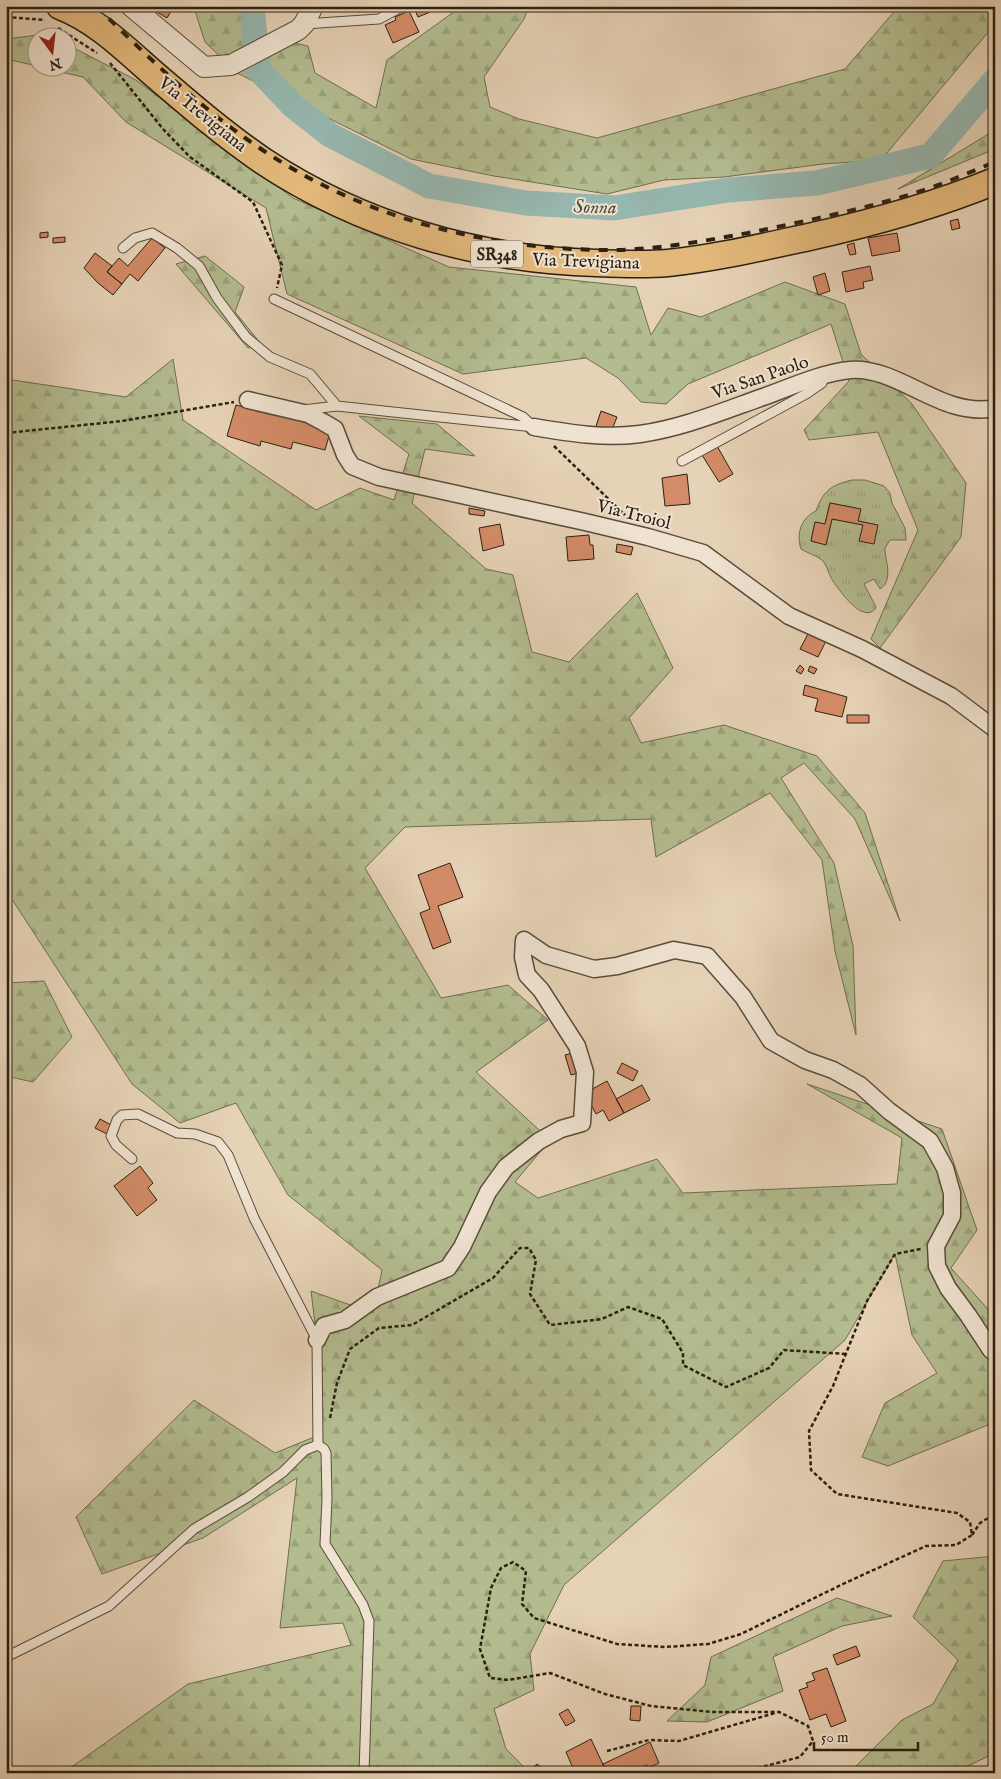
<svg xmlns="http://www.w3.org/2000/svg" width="1001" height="1779" font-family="'IM FELL English',serif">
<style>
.grass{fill:url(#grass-tufts);stroke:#706e50;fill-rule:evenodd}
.forest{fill:url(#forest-firs);stroke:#706e50}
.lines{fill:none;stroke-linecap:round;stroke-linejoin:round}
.river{stroke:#96b7af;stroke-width:25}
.building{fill:#d48b68;stroke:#2c2011}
.service-casing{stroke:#5a4c3a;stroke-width:11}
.minor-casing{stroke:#5a4c3a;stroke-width:19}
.tertiary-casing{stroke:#5a4c3a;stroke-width:22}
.primary-casing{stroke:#2c2011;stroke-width:29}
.path{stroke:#2c2011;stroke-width:2.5;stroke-dasharray:4 2.5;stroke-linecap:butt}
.service{stroke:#efe2d0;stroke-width:9}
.minor{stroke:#efe2d0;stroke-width:16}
.tertiary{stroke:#efe2d0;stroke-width:20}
.primary{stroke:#e3b97b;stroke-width:26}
.rail{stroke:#2c2011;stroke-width:4;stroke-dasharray:9 9;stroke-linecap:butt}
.labels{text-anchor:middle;stroke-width:4;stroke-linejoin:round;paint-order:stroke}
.shield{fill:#efe2d0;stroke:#665a4a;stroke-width:1}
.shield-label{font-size:16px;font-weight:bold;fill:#2c2011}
.street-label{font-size:18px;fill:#2c2011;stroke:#efe2d0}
.water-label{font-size:19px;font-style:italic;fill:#4c4d40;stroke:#efe2d0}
</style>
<defs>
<pattern id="grass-tufts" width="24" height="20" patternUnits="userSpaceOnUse" patternTransform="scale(1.25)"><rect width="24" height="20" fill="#b3bc8f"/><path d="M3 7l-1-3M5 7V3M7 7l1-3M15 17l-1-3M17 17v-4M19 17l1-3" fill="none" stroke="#9aa17a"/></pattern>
<pattern id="forest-firs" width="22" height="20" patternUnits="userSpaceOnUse" patternTransform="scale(1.25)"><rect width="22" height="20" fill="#b3bc8f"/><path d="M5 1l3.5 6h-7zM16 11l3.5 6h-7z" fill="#9aa17a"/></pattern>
</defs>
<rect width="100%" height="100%" fill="#e6d2b6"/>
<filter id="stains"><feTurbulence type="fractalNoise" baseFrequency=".004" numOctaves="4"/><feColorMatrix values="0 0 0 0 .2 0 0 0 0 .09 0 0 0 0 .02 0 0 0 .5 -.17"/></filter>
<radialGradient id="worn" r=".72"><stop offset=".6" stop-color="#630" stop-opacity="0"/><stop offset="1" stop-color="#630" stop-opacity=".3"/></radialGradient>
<path class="grass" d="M852 480H865L884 486 890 493 892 503 905 528 906 540H890L885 548C885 561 894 580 880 589L874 579 864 584 875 605 876 608C863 625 840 591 833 581 829 575 827 565 822 560 816 555 807 553 801 549 796 534 801 518 816 511 823 491 831 485 852 480ZM830 503 860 509 858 521 877 525 860 541 863 525 832 519 826 544 811 541 815 522 825 524Z"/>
<path class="forest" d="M196 6H241L245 32 308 46 315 73 376 108 387 60 462 6H529L524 19 484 77 490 107 519 119 597 138 845 69 899 6H995V24L881 160 823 164 724 177 664 180 607 194 494 176 411 159 237 73 205 42 195 11Z
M46 34 52 37 38 38 37 66 6 59V39Z
M68 45 136 80 293 198 449 267 636 287 651 335 668 308 701 317 785 282 845 304 861 354 912 404 966 483 961 537 880 648 871 639 918 530 878 432 809 440 804 430 849 381 831 324 688 384 666 404 641 402 618 378 586 358 463 374 287 294 266 208 126 122 83 77 43 68H68Z
M995 130V149L898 189Z
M205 256 244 287 235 312 262 345 248 348 176 264Z
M173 359 183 420 316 510 360 488 394 500 409 454 359 416 437 424 475 456 425 449 412 503 486 569 513 575 532 652 569 662 637 593 673 668 629 718 641 743 724 725 817 756 865 813 900 921 855 819 804 763 781 778 834 863 853 946 856 1035 835 951 822 860 770 793 656 857 651 819 405 827 365 868 441 998 508 985 548 1020 476 1072 550 1140 515 1182 538 1198 657 1159 683 1193 897 1184 902 1138 807 1084 942 1129 977 1230 951 1268 995 1317V1422L888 1466 862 1457 885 1403 937 1373 912 1335 895 1254 845 1340 564 1585 530 1654 534 1690 494 1709 506 1749 530 1773H63L188 1684 351 1645 343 1623 280 1628 297 1478 203 1538 102 1574 76 1517 194 1400 275 1453 319 1435 323 1411 317 1340 311 1291 373 1313 382 1270 288 1195 236 1103 180 1123 132 1084 6 890V379L126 397Z
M44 981 72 1037 33 1082 6 1076V983Z
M995 1556V1753L953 1773H849L902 1720 933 1704 958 1660 913 1617 943 1561Z
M837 1598 892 1616 842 1626 773 1657 783 1691 707 1722 667 1721 705 1685 711 1657Z"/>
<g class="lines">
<path class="river" d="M252 6 258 69 293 106 330 135 429 186 526 203 614 208 728 190 817 183 930 156 995 80"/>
</g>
<path class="building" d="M154 6H174L167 18 152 9Z
M425 6H440V8L418 17 415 10Z
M409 11 419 32 393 43 385 25 396 20 395 17Z
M958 219 960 228 952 230 950 221Z
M48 232V237L40 238V233Z
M897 233 900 251 872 256 868 238Z
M65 237V242L53 243V238Z
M152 238 165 248 138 281 130 274 122 284 107 272 119 258 128 266Z
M854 243 856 254 850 255 847 245Z
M95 253 112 266 107 272 122 284 113 295 98 283 84 268Z
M870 266 873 280 863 282 864 288 846 292 842 272Z
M825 273 830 291 818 295 813 277Z
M236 405 269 414 270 410 297 417 296 420 331 429 325 450 293 442 291 449 261 441 260 446 227 436Z
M601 411 617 417 611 432 596 426Z
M717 446 733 474 719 482 702 455Z
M687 474 690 504 665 506 662 478Z
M830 503 861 509 858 521 878 525 874 544 859 541 863 525 832 519 826 545 811 541 815 522 825 524Z
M469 508 485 511 484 516 469 514Z
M500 524 504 545 483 551 479 528Z
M589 535 590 545H593L594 559 568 561 566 537Z
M617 544 633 547 631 555 616 552Z
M809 632 826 641 818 657 800 649Z
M800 665 804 669 801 674 796 671Z
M810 666 817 669 814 674 808 671Z
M805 685 847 697 842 717 815 711 818 699 803 695Z
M847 715H869V723H847Z
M450 863 463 897 438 906 451 942 433 949 420 913 430 909 418 875Z
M573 1053 578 1073 571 1075 565 1055Z
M622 1063 638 1071 633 1081 617 1073Z
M607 1081 624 1113 609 1121 603 1110 596 1114 585 1093Z
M642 1085 650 1100 624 1113 616 1099Z
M100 1119 111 1125 107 1134 95 1128Z
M140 1166 153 1183 148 1188 157 1200 137 1216 114 1186Z
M856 1646 860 1656 837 1665 833 1655Z
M827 1668 846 1721 831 1727 826 1714 810 1720 799 1690 808 1687 806 1683 815 1680 812 1673Z
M631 1706H641L640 1721 630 1720Z
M568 1709 575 1721 566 1726 559 1714Z
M591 1739 607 1773H575L566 1752Z
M650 1742 659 1763 648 1768 647 1765 631 1773H607L603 1764Z
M537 1764 542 1768 537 1773H531L529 1771Z"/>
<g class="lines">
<g class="service-casing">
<path id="service" d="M304 24 379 19 403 6
M123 248 135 238 152 233 177 248 199 266 217 298 246 337 270 357 310 374 337 406
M274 299 523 417 534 427
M303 410 337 406 534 427
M682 461 806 394 822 383 824 377
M132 1159 116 1145 111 1136 117 1120 122 1115 138 1114 177 1133 195 1134 218 1142 228 1155 254 1218 317 1340 318 1445
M6 1657 109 1606 194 1529 248 1497 283 1472 305 1450 318 1445 324 1449 326 1453 327 1499 325 1544 363 1605 369 1621 364 1773"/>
</g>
<g class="minor-casing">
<path id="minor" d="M248 400 308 414 323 422 335 429 345 455 352 466 379 477 585 522 648 537 703 553 789 616 862 649 951 696 995 729
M534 427C569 433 605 439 640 434 683 428 723 411 763 397 791 387 821 373 850 370 899 366 942 419 995 408
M317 1340 324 1326 345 1320 377 1297 448 1268 462 1247 488 1192 506 1167 539 1141 561 1129 582 1123 585 1072 577 1046 541 990 527 975 523 957 524 940 546 955 594 969 617 966 674 950 707 956 743 997 771 1041 805 1060 833 1070 860 1085 889 1111 930 1141 945 1168 952 1193V1216L936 1246 937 1266 948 1288 968 1315 991 1350 995 1353"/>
</g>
<g class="tertiary-casing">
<path id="tertiary" d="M131 6 204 67 231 65 298 30 304 24 313 6"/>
</g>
<g class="primary-casing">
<path id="primary" d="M60 6C98 21 125 49 155 75 190 105 225 135 263 161 361 226 479 260 596 263 620 264 644 265 668 263 716 258 762 247 809 237 872 223 934 206 995 181"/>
</g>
<path class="path" d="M6 17 45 20
M58 28 97 53
M110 63 163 129 190 157 253 202 282 265 277 288
M6 433 122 421 234 402
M554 446 625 515
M330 1418 337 1383 350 1349 379 1328 412 1325 493 1278 520 1248H529L536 1260 530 1294 550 1325 602 1319 628 1307 662 1319 683 1353V1365L726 1387 769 1368 784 1350 846 1354
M972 1535 980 1523 988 1518 995 1521
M607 1751 649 1740 679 1741 775 1713
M665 1773 684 1768 695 1773
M753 1773 758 1768 800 1757 813 1741 808 1726 779 1712H712L651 1706 605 1694 550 1673 508 1680 490 1678 480 1649 491 1588 501 1568 513 1562 526 1571 522 1604 534 1618 617 1644 665 1647 708 1644 741 1634 845 1583 926 1546 956 1545 972 1535 970 1522 957 1513 837 1494 811 1470 809 1431 833 1386 867 1301 895 1254 921 1249"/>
<use href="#service" class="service"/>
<use href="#minor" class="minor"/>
<use href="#tertiary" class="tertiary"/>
<use href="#primary" class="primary"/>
<path class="rail" d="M96 6C149 58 202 110 264 151 366 219 489 250 611 250 656 250 703 241 748 233 806 221 865 209 921 191 946 183 970 172 995 162"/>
</g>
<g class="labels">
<rect class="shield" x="471" y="240.5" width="52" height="27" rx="4"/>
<g class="shield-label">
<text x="497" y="260">SR348</text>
</g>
<g class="street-label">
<text transform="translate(203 114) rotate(39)" y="6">Via Trevigiana</text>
<text transform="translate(586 261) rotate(2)" y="6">Via Trevigiana</text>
<text transform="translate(760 377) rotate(-19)" y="6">Via San Paolo</text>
<text transform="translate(634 514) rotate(14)" y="6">Via Troiol</text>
</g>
<g class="water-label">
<text transform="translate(595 206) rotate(1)" y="7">Sonna</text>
</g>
</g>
<rect width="1001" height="1779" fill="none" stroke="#e6d2b6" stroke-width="25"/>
<rect x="8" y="8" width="986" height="1764" fill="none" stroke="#2c2011" stroke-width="2.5"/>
<rect x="12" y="12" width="976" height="1754" fill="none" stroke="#2c2011"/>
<g transform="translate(52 52) rotate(165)"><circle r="24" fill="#efe2d0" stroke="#a19484"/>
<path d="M0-4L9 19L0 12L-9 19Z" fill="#8f2418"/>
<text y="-8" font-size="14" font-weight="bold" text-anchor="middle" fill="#2c2011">N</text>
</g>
<path d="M814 1742v8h104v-8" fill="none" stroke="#2c2011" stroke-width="2.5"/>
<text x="821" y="1742" font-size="15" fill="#2c2011" stroke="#efe2d0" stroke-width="4" paint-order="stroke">50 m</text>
<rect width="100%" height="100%" filter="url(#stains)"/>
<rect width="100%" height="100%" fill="url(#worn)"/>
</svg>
